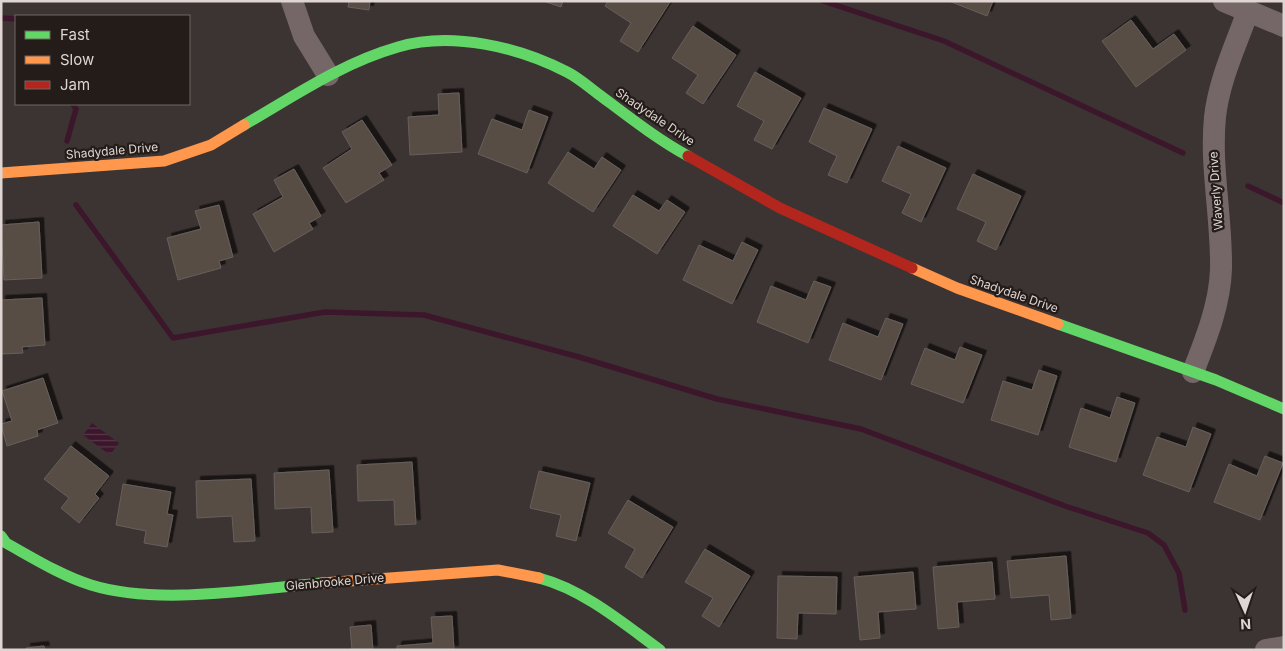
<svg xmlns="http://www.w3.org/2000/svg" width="1285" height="651" font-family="Inter,sans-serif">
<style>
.water{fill:url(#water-rules)}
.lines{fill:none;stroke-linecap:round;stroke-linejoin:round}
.stream{stroke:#3c172c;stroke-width:5.5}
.building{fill:#584d45;stroke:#665f5c;filter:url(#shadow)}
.street{stroke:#756768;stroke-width:22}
.fast{stroke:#63d668;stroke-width:11}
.slow{stroke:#ff974d;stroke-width:11}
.jam{stroke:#b3261e;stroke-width:11}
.labels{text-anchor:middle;stroke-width:4.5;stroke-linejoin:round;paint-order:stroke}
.street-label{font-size:12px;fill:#dfd5d2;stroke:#231c19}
</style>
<defs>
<pattern id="water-rules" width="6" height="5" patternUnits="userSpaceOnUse" patternTransform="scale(1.25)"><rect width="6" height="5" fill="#3c172c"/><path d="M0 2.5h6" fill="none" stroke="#58384a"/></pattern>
<filter id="shadow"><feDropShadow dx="4.5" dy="-4.5" stdDeviation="0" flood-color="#0009"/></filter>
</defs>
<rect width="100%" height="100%" fill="#3c3432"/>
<path class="water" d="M92 423 119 443 110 455 83 435Z"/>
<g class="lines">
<path class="stream" d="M823 1 944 41 1183 153
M1 18 16 19
M67 141 76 109 73 104
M1248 186 1284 203
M76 205 173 338 325 312 424 315 579 357 717 399 861 429 1065 506 1148 533 1164 545 1179 573 1185 610"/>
</g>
<path class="building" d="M349 1H370L369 10 348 7Z
M543 1H563L561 7Z
M608 1H669L670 2 638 52 620 41 631 23 605 6Z
M949 1H993L987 16Z
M1131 20 1153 49 1174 34 1186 50 1136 87 1102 41Z
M693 26 736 55 703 104 686 93 698 75 672 58Z
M755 72 801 98 772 149 754 140 764 121 737 106Z
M459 93 462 152 410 155 408 117 439 115 438 94Z
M824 108 872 129 847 183 828 175 837 156 809 142Z
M529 110 548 117 527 173 478 154 492 119 522 130Z
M362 120 392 165 379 173 384 180 346 203 323 168 352 149 342 132Z
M898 146 946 168 921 222 902 213 911 194 882 181Z
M568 152 594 169 602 157 621 170 593 212 548 183Z
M294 169 321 216 309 223 313 229 274 252 253 214 283 197 274 180Z
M973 174 1021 196 996 250 977 241 986 222 957 209Z
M633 195 659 211 667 200 685 212 657 254 613 226Z
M219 205 233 257 219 261 221 268 178 280 167 238 201 229 195 211Z
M39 222 42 278 4 280 1 225Z
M742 242 758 250 732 304 683 280 699 245 733 261Z
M814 281 831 287 808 343 757 322 771 286 806 300Z
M42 298 45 345 22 347 23 353 1 354V300Z
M886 318 903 324 881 380 829 360 843 323 878 337Z
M960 347 982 355 963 403 911 384 925 348 955 360Z
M1039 370 1057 376 1038 435 991 420 1003 381 1032 390Z
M43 378 58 423 37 430 38 436 7 446 1 424 12 421 2 391Z
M1117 397 1135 403 1116 462 1069 447 1081 408 1110 418Z
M1193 427 1211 434 1189 492 1143 475 1157 437 1186 447Z
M71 446 109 476 95 494 99 498 79 523 61 508 69 498 44 479Z
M1265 456 1283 463 1260 520 1214 502 1229 464 1257 476Z
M412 462 416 524 395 525 394 500 358 501 357 465Z
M329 470 333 532 312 533 311 507 275 509 274 473Z
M539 471 590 483 576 541 556 536 561 515 530 508Z
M251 479 255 541 234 542 232 516 197 518 196 481Z
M123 484 171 492 167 514 173 515 167 547 144 543 146 531 116 525Z
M628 500 673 527 642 578 625 567 635 549 608 533Z
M705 549 750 576 719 627 702 616 713 598 685 582Z
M1066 556 1071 618 1051 620 1049 595 1011 598 1007 561Z
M992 562 995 599 957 602 959 627 938 629 933 567Z
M913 572 916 609 878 612 880 638 860 640 854 577Z
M778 576 837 577 836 614 798 613 797 639 777 638Z
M452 616 454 650H397V646L433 643 431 617Z
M371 625 373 650H352L350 627Z
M44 646 45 650H26V648Z"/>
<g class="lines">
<path class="street" d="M292 1 304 36 328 75
M1224 1 1284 26
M1193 372C1206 339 1220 304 1221 269 1222 218 1210 167 1215 117 1219 80 1236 45 1248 11
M1266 650 1284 647"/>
<path class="fast" d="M244 125C294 96 342 63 398 47 451 31 519 47 567 72 579 78 590 88 601 96 629 117 657 139 688 156
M1058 324 1216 380 1284 409
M1 536 6 543C33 558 62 576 91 585 159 606 251 589 322 583
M539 578C584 590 623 623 660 650"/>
<path class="slow" d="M1 173 164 161 211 145 244 125
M912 268 957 288 1058 324
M322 583 498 570 539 578"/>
<path class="jam" d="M688 156 780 208 912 268"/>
</g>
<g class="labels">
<g class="street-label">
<text transform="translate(655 117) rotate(34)" y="4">Shadydale Drive</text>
<text transform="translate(112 151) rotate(-5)" y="4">Shadydale Drive</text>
<text transform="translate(1216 191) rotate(-94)" y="4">Waverly Drive</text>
<text transform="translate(1014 294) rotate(19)" y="4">Shadydale Drive</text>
<text transform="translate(335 582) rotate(-5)" y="4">Glenbrooke Drive</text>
</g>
</g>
<rect width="1285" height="651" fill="none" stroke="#dfd5d2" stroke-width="5"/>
<rect x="15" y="15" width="175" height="90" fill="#231c19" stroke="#6e6663"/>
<rect x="25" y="31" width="25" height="8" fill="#63d668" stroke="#6e6663"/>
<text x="60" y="40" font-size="15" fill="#dfd5d2">Fast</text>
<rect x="25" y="56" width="25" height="8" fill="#ff974d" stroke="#6e6663"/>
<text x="60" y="65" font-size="15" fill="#dfd5d2">Slow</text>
<rect x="25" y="81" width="25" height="8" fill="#b3261e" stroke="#6e6663"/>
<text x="60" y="90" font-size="15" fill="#dfd5d2">Jam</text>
<g transform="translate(1245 611) rotate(177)" stroke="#231c19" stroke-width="4" paint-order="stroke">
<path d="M0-4L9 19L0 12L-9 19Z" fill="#dfd5d2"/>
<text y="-8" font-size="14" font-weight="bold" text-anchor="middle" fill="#dfd5d2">N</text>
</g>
</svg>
